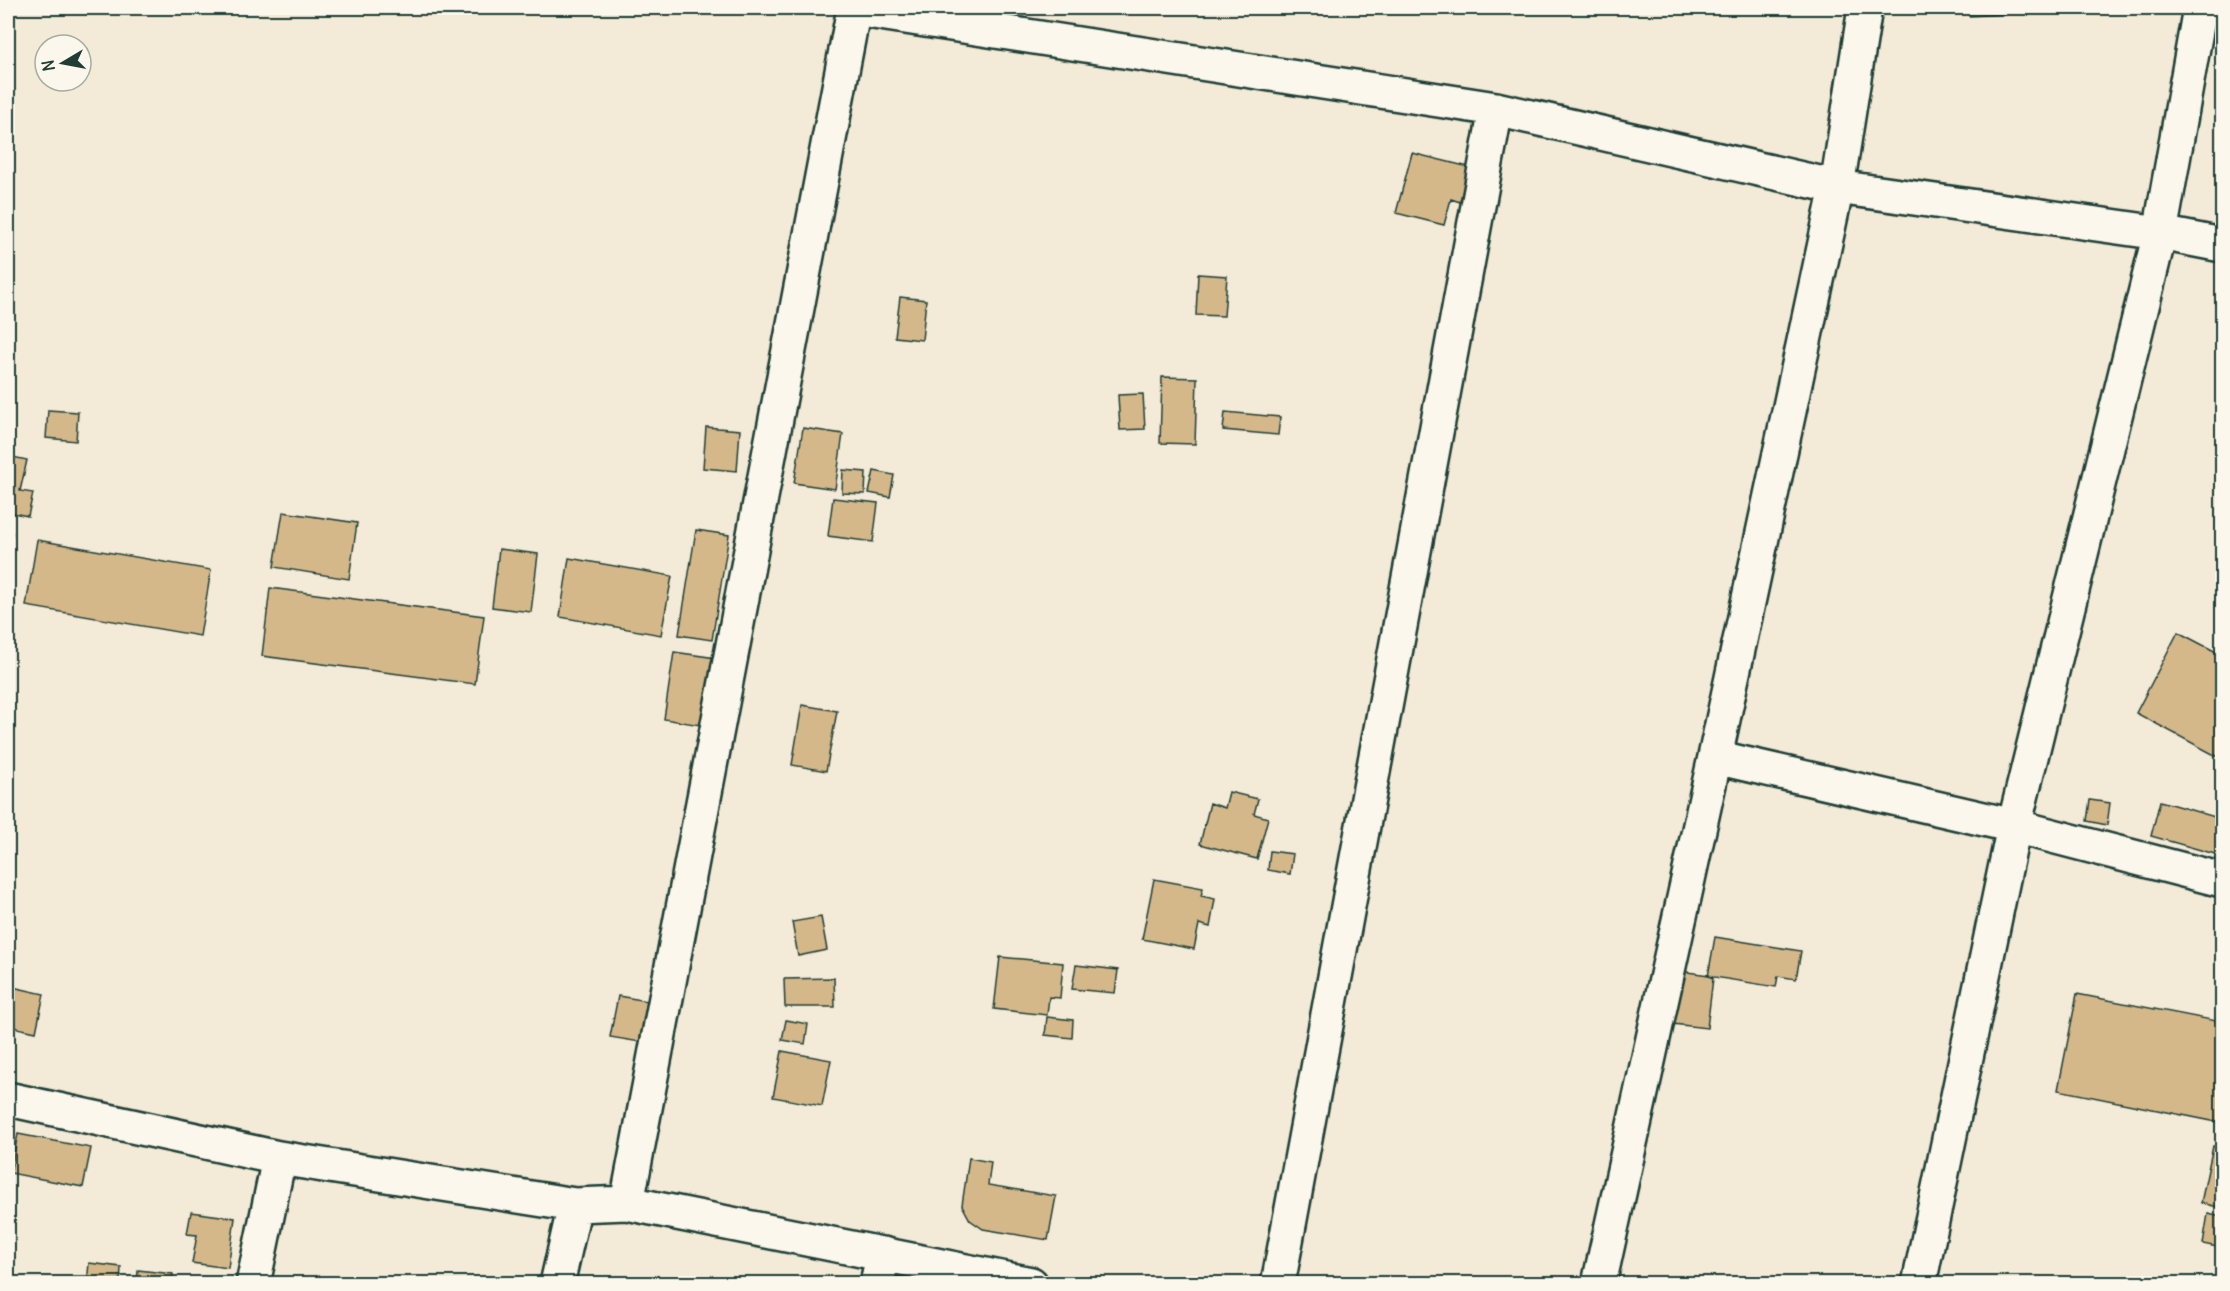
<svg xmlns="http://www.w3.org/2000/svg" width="2230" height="1291" font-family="Delius,sans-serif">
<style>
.building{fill:#d5b88a;stroke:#1f3d34;stroke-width:1.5}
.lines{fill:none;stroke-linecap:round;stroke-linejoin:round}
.minor-casing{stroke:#1f3d34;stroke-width:38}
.minor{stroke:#fbf7ec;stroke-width:33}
</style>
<rect width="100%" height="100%" fill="#f3ead8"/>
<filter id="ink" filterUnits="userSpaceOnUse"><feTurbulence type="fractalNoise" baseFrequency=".0167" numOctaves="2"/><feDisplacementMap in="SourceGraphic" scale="12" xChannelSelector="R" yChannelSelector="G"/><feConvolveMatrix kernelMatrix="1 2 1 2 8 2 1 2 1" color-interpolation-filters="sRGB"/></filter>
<g filter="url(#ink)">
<path class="building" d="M1968 8H2004L2005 14 1969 16Z
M1412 153 1469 167 1460 202 1451 199 1444 225 1396 213Z
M1198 274 1227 276 1224 316 1196 315Z
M900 297 926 300 922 340 895 337Z
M1162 377 1197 378 1195 444 1160 443Z
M1143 394 1145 429 1120 430 1118 395Z
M48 410 78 412 76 441 46 438Z
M1225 412 1280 417 1278 435 1223 430Z
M706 427 740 430 737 471 703 468Z
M803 428 843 434 835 489 794 483Z
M8 456 27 460 20 491 33 493 28 516 8 512Z
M843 470 866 472 865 494 842 493Z
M874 471 894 475 890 497 869 493Z
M833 498 878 503 873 542 828 536Z
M283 512 357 523 349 579 274 567Z
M696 530 729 535 712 640 679 635Z
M8 532H12L8 564Z
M37 540 211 570 200 636 26 606Z
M499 549 538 554 531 612 492 607Z
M569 558 672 576 661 635 560 617Z
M270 588 484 616 475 684 262 656Z
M2178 632 2222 655V759L2136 713Z
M674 652 716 658 706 726 664 719Z
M802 705 837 711 826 771 792 765Z
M1229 792 1258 799 1254 814 1268 818 1257 859 1200 844 1210 803 1225 808Z
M2090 800 2110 803 2107 825 2087 821Z
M2160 801 2222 819V856L2151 836Z
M1270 851 1293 854 1290 874 1268 870Z
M1154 879 1203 888 1201 896 1215 899 1210 927 1199 924 1194 949 1142 939Z
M821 917 827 950 798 956 792 922Z
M1715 937 1801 951 1796 979 1778 976 1776 987 1708 976Z
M1000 957 1063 963 1060 998 1049 997 1047 1015 994 1009Z
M1076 965 1118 970 1115 993 1072 989Z
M1680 971 1709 975 1708 976 1713 978 1707 1028 1673 1024Z
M834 978 835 1007H785L784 979Z
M8 986 44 994 36 1032 8 1026Z
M2077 994 2222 1022V1123L2058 1090Z
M618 996 660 1003 652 1044 610 1037Z
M1047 1017 1073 1020 1072 1038 1045 1035Z
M786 1020 808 1024 805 1044 782 1040Z
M782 1051 831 1060 822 1106 773 1097Z
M18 1134 91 1148 83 1187 10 1173Z
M2213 1146 2222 1148V1208L2201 1203Z
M969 1158 991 1162 988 1185 1056 1196 1048 1240 983 1229 970 1220 962 1205Z
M191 1212 235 1218 228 1268 192 1263 197 1235 187 1234Z
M2208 1214 2222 1217V1248L2203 1244Z
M89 1263 121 1267 120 1284H87Z
M138 1270 173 1274 172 1284H137Z"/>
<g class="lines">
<g class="minor-casing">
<path id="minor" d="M854 9 1496 109 1837 187 2160 233 2222 245
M1715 757 2014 826 2222 880
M8 1099 279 1158 575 1205 627 1203 1031 1284
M627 1203 854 8
M253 1284 279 1158
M557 1284 575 1205
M877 1284 883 1254
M1278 1284 1496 109
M1599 1284 1715 757 1837 187 1865 8
M1919 1284 2014 826 2160 233 2200 8"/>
</g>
<use href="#minor" class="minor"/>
</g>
</g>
<rect width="2230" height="1291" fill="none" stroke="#fbf7ec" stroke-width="30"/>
<rect x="15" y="15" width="2200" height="1261" fill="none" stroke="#1f3d34" stroke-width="2" filter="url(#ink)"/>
<g transform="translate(63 63) rotate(260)"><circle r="28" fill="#fbf7ec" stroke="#a3ada2" stroke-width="1.5"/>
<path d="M0-4.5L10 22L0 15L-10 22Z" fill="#1f3d34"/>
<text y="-9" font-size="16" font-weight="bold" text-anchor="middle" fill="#1f3d34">N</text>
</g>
</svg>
